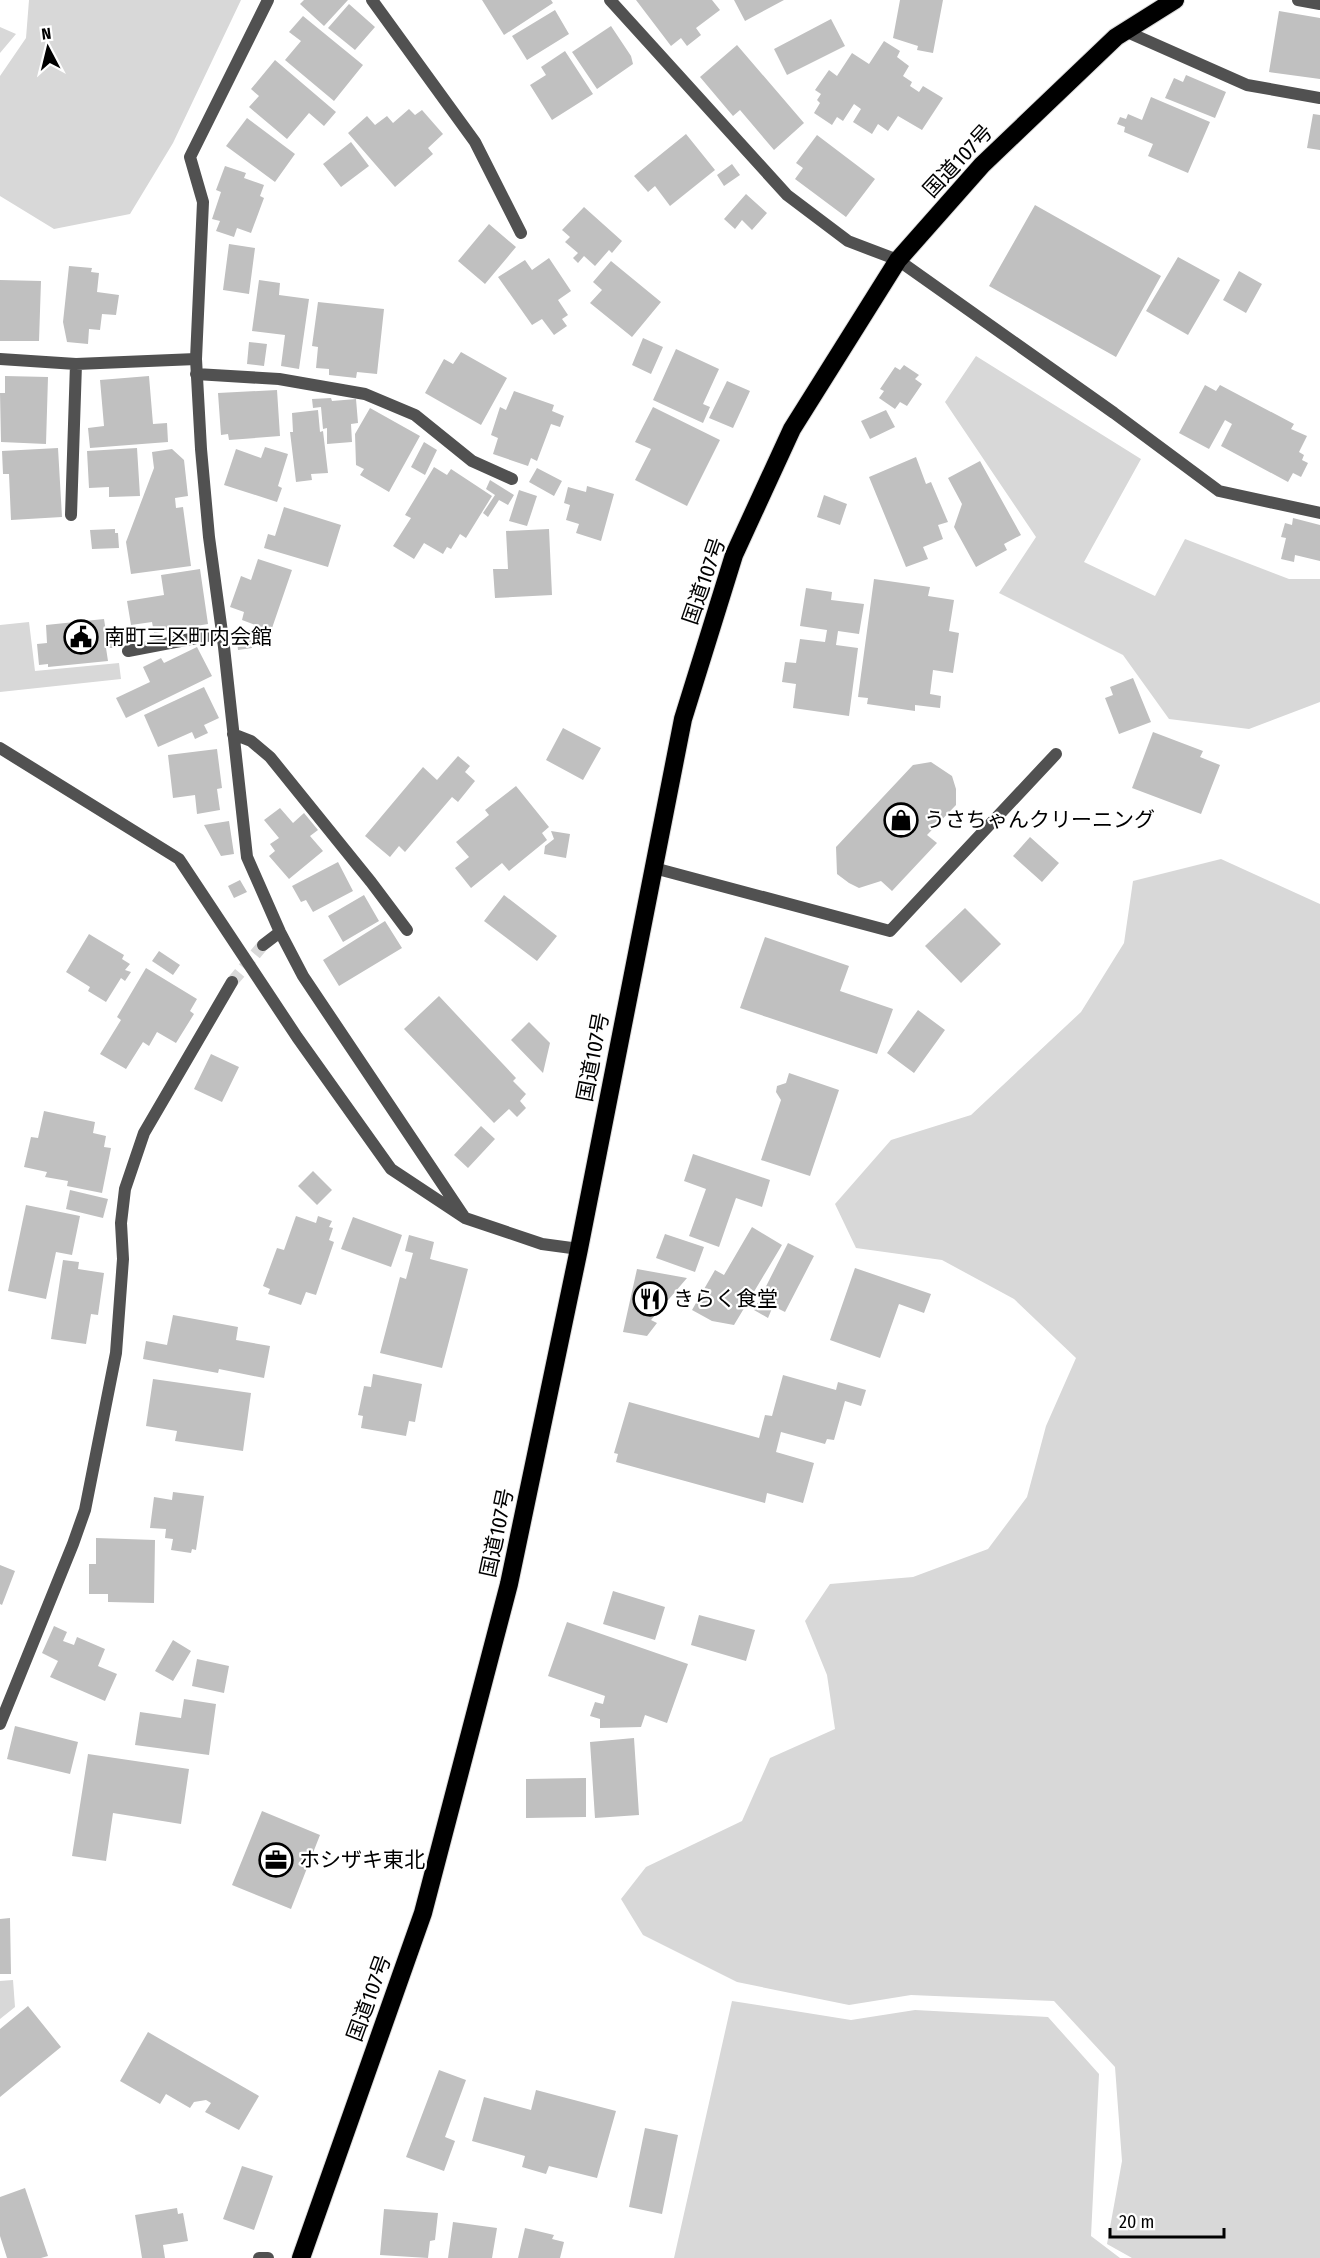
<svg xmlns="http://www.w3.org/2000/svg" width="1320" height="2258" font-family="'Fira Sans Condensed','Noto Sans JP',sans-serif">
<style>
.green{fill:#d8d8d8}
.building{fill:#c0c0c0}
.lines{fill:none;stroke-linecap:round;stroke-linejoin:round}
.street-tunnel{stroke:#d9d9d9;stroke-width:12;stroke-dasharray:12 6;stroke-linecap:butt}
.highway-casing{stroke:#dbdbdb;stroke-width:20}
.lane{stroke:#515151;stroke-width:12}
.street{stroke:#515151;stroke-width:12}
.highway{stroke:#000;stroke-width:18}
.labels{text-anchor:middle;stroke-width:4.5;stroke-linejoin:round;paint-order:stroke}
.street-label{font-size:21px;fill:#000;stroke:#fff}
.poi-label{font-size:21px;fill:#000;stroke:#fff;text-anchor:start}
</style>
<rect width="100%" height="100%" fill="#fff"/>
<path class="green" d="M29 0H241L173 143 130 214 54 229 0 196V76L26 38Z
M0 27 16 34 0 53Z
M976 356 1141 459 1084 562 1155 596 1185 539 1289 579H1320V702L1249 729 1169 719 1123 655 999 593 1036 537 945 402Z
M29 622 35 671 119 663 121 679 0 692V625Z
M1221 859 1320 904V2258H1132L1107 2244 1122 2161 1115 2067 1054 2001 911 1995 849 2005 737 1982 643 1935 621 1899 646 1867 742 1821 770 1758 835 1729 827 1675 805 1621 830 1584 913 1577 988 1549 1027 1497 1046 1426 1076 1358 1014 1299 942 1260 856 1248 835 1204 891 1140 971 1115 1081 1012 1124 943 1133 881Z
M13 1980 15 2007 0 2019V1981Z
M732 2001 851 2020 915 2010 1048 2017 1099 2074 1091 2236 1120 2258H674Z"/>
<path class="building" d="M304 0H348L324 26 300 4Z
M482 0H551L553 3 504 35Z
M636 0H712L720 10 696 28 701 35 687 46 681 38 671 46Z
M734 0H784L745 21Z
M900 0H943L933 53 917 50 918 46 893 38Z
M349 4 375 27 355 50 328 28Z
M555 10 569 34 527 60 512 36Z
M1279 11 1320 18V79L1269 72Z
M303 16 363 65 334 101 285 60 301 41 289 32Z
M831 19 845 46 787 75 774 49Z
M611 26 631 56 633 64 597 89 572 52Z
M884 41 900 51 897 57 909 66 903 76 912 82 910 86 919 92 923 86 943 98 922 130 898 116 888 131 878 124 872 134 853 122 861 109 854 104 843 121 837 117 832 125 814 113 820 103 817 100 821 94 815 90 829 70 837 76 852 53 869 64Z
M737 45 804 123 774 150 740 110 733 116 700 77Z
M565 51 593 94 552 120 530 85 546 75 541 67Z
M275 60 336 112 324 126 309 113 287 139 249 107 259 96 251 89Z
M1186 75 1226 92 1215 118 1165 98 1174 78 1183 82Z
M1151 97 1210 122 1188 173 1148 156 1153 144 1124 132 1125 127 1117 124 1120 117 1126 119 1128 114 1142 120Z
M409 109 415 115 422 110 443 134 428 148 433 154 395 187 348 133 367 116 375 125 387 116 393 123Z
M1313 114 1320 115V150L1307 148Z
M247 118 295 154 275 182 226 146Z
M686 134 715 170 670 206 655 186 648 192 634 176Z
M817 135 875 179 846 217 795 179 803 168 796 163Z
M351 142 369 166 341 187 323 164Z
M732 164 740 175 724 186 717 175Z
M225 166 246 173 244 178 264 185 260 196 264 198 251 233 237 228 234 237 216 231 220 221 212 219 221 192 216 190Z
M746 194 767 213 752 230 742 220 735 229 724 219Z
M1035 205 1161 276 1116 357 989 286Z
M584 207 622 241 612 253 609 250 595 266 584 256 578 263 573 258 578 253 565 242 570 237 562 230Z
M489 224 516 247 485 284 458 261Z
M229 244 255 248 249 294 223 290Z
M1178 257 1220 280 1188 335 1146 311Z
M549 258 571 291 558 300 568 315 562 319 567 326 554 335 542 319 532 325 498 277 525 260 532 270Z
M611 261 661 302 632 337 590 303 602 290 593 282Z
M69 266 92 268 91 272 99 273 97 292 119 295 116 315 102 314 100 330 89 329 88 344 67 342 63 322Z
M1239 271 1262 284 1246 313 1223 300Z
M0 280 41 281 39 341H0Z
M259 280 280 283 279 295 309 299 299 369 281 366 285 335 252 331Z
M318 302 384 309 377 374 357 372 356 378 329 375V369L316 368 318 347 312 346Z
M643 338 663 347 651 374 632 365Z
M249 342 267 344 264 366 247 364Z
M676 349 719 369 703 404 710 407 703 423 653 400Z
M461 352 507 378 481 425 425 393 444 359 453 364Z
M904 365 919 375 915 379 922 384 907 406 900 402 895 409 879 398 884 391 880 389 895 367 900 370Z
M5 376 48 377 46 444 1 442 0 393H5Z
M149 376 153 424 167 423 168 442 90 448 88 428 104 426 100 380Z
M727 381 750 391 733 428 709 418Z
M1205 385 1216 391 1220 385 1294 424 1291 429 1307 436 1299 452 1304 455 1302 460 1308 463 1301 477 1293 473 1288 482 1221 446 1232 424 1225 420 1209 449 1179 433Z
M277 390 280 436 229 440 228 434 221 435 218 393Z
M514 391 554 405 552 411 564 416 560 427 551 424 537 461 531 458 528 466 493 454 498 438 491 435 500 407 506 410Z
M331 398 332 401 356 399 358 423 351 424 352 442 327 444V428L323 429 321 407 313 408 312 399Z
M653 407 720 440 687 506 635 480 651 449 635 442Z
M370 408 420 436 389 492 360 475 364 469 356 465 355 434Z
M318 410 320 432 323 431 328 473 311 474 312 480 296 482 290 432H293L292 413Z
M886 410 895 427 870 439 861 421Z
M424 442 437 450 425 475 411 467Z
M265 447 288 454 278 486 282 488 277 502 224 485 236 449 261 458Z
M58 448 62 517 11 520 9 474H3L2 451Z
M137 448 140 496 109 497V487L89 488 87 451Z
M172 449 184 460 188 496 175 498 176 508 183 507 191 566 131 574 126 542 154 468 152 452Z
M916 457 926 484 931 482 948 522 938 525 943 539 923 547 928 559 906 567 869 477Z
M980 461 1021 535 1004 544 1007 550 976 567 954 527 962 504 948 478Z
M434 467 447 475 451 469 492 496 466 538 460 534 451 549 447 547 443 554 424 543 414 559 393 546 411 518 405 515Z
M537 468 562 481 554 496 529 482Z
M490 480 514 495 508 505 499 500 488 517 483 513 495 495 486 489Z
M587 486 614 494 601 541 576 533 579 524 566 520 570 505 564 503 568 487 586 492Z
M519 490 537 496 527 526 509 521Z
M824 495 847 504 840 525 817 517Z
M284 507 341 525 328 567 264 548 268 534 275 536Z
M1293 518 1320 525V561L1295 555 1294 562 1281 559 1286 538 1281 537 1285 523 1292 525Z
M115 529V533H118L119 548 92 549 90 530Z
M549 529 552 595 495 598 493 569H508L506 531Z
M258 559 292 570 271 631 242 620 244 612 230 607 241 576 251 580Z
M200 569 208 624 154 633 152 622 131 625 127 601 164 595 161 575Z
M874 579 930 587 928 596 954 600 949 631 959 633 953 673 933 670 930 694 941 696 940 708 915 705V711L867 704 868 698 858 697Z
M806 588 832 592 831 600 864 604 859 634 838 631 836 645 858 648 849 716 793 708 796 684 782 682 785 662 796 663 800 639 825 642 827 630 800 626Z
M104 619 106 632 114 631 116 648H106L108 661 48 667V664L39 665 37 644 47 643 46 625Z
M250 630 252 648 238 650 236 632Z
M197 647 212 676 126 718 116 698 150 682 143 667 161 658 164 663Z
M1133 678 1151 722 1119 734 1105 698 1113 695 1110 687Z
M204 687 219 718 204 725 208 733 195 739 192 732 158 747 144 715Z
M563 728 601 748 583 780 546 760Z
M1153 732 1203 751 1200 757 1220 765 1201 814 1132 788Z
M217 749 222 788 217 789 220 810 197 814 195 795 173 798 168 755Z
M458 756 470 766 465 772 475 781 458 802 452 797 405 852 399 846 390 857 365 836 423 767 437 780Z
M931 762 952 776 956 789V805L927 835 937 843 892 891 881 881 859 888 849 883 837 874 836 847 913 765Z
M516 786 549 827 542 833 547 840 509 871 502 863 471 888 455 868 469 857 456 842 489 815 485 810Z
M280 808 293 823 304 813 318 830 310 836 323 851 289 879 269 856 275 851 270 844 279 838 264 820Z
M229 821 234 854 221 856 204 825Z
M551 831 570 834 566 858 544 854 545 846 554 839Z
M1030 837 1059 863 1042 882 1013 856Z
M338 862 353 891 313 912 306 900 301 902 292 886Z
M240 880 247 892 234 898 228 886Z
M364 895 379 921 343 942 328 916Z
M504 895 557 936 537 961 484 921Z
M965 908 1001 944 961 983 925 946Z
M385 921 402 948 339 986 323 960Z
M89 934 124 955 122 959 130 964 125 970 131 972 125 981 121 978 106 1002 88 991 90 987 66 972Z
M765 937 849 966 840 991 893 1009 877 1054 740 1008Z
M159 951 180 965 173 975 152 961Z
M146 968 197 999 190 1011 194 1014 176 1043 157 1032 149 1046 143 1042 126 1069 100 1054 121 1020 117 1017Z
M439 996 516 1078 513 1081 526 1094 520 1101 526 1108 517 1117 509 1109 494 1123 404 1029Z
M918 1010 945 1030 914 1073 887 1053Z
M529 1022 550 1043 543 1073 511 1040Z
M211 1054 239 1067 222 1102 194 1089Z
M789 1073 839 1090 810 1176 761 1160 781 1100 776 1092 777 1086 786 1083Z
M44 1111 95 1122 93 1133 106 1136 104 1147 111 1148 102 1193 67 1186 68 1181 45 1177 47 1172 24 1167 31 1137 38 1138Z
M481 1126 495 1139 468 1168 454 1155Z
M693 1154 770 1180 762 1207 736 1198 719 1247 689 1236 706 1189 684 1181Z
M313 1171 332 1190 317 1205 298 1186Z
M70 1190 108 1199 103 1218 66 1209Z
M26 1205 80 1216 72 1255 56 1252 46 1299 8 1291Z
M296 1216 316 1223 318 1216 332 1221 329 1227 333 1228 329 1240 334 1242 316 1295 306 1292 301 1305 268 1294 270 1289 263 1286 277 1248 284 1250Z
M353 1217 402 1235 391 1267 341 1249Z
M752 1227 782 1245 734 1325 712 1321 692 1310 715 1270 724 1275Z
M665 1234 704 1247 695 1272 656 1258Z
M409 1235 434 1242 430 1259 468 1269 442 1368 380 1353 400 1277 406 1279 413 1253 405 1251Z
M788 1243 814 1256 785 1312 773 1306 768 1318 754 1310Z
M63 1260 79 1262 78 1269 104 1273 98 1315 91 1314 86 1344 51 1339Z
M855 1268 931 1294 924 1313 899 1304 880 1358 830 1340Z
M637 1269 687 1278 651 1320 657 1323 647 1336 623 1332Z
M173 1315 238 1327 236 1340 270 1346 264 1378 219 1369 218 1373 143 1359 146 1341 167 1345Z
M373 1374 422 1384 415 1422 409 1421 406 1436 361 1428 363 1416 358 1415 364 1386 371 1387Z
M783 1375 836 1390 838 1382 866 1390 861 1406 845 1401 834 1440 827 1439 825 1444 781 1432 776 1452 814 1463 803 1503 767 1493 765 1503 616 1462 618 1454 614 1453 629 1402 759 1438 765 1415 772 1416Z
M153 1379 251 1393 243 1451 175 1441 177 1431 146 1426Z
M173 1492 204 1496 196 1550 192 1549 191 1553 171 1550 173 1539 165 1538 166 1529 150 1528 154 1497 172 1500Z
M96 1538 155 1540 154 1603 108 1602V1594H89V1564H96Z
M0 1565 15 1571 2 1605 0 1604Z
M613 1591 665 1607 655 1640 603 1624Z
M699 1615 755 1630 746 1661 691 1645Z
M567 1622 688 1664 667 1723 645 1715 641 1727 600 1728V1719L590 1716 595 1702 603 1704 605 1696 548 1676Z
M54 1626 67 1632 63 1641 74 1645 77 1637 105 1649 98 1666 117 1674 105 1701 50 1677 58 1661 42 1653Z
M173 1640 191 1651 173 1681 155 1671Z
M197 1659 229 1666 224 1693 192 1686Z
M184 1699 216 1704 209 1755 135 1745 140 1712 181 1718Z
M15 1726 78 1742 70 1774 7 1759Z
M634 1738 639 1815 595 1818 590 1742Z
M88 1754 189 1769 181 1824 113 1813 106 1861 72 1856Z
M586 1778V1817L526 1818V1779Z
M262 1811 320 1835 291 1909 232 1885Z
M10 1918 11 1974H0V1919Z
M28 2006 61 2047 0 2097V2029Z
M148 2032 259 2096 239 2130 205 2112 211 2103 206 2100 194 2102 190 2108 166 2094 160 2104 120 2081Z
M439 2070 466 2080 445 2137 455 2141 444 2171 406 2157Z
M536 2090 616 2111 597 2178 549 2166 546 2174 522 2167 525 2156 472 2141 484 2097 531 2110Z
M645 2128 678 2135 662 2214 629 2207Z
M242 2166 273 2176 254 2230 223 2219Z
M25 2188 48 2256 41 2258H7L0 2236V2197Z
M177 2208 178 2214 183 2213 188 2241 163 2245 165 2258H142L135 2215Z
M384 2209 438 2213 435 2240 430 2241 428 2258 380 2255Z
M453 2222 497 2228 492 2258H448Z
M525 2228 554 2235 552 2239 564 2242 560 2258H518Z"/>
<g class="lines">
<path class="street-tunnel" d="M232 982 263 945"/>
<g class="highway-casing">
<path id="highway" d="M301 2258 423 1913 509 1584 579 1249 683 719 734 555 792 429 898 260 982 165 1116 37 1175 0"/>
</g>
<path class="lane" d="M654 868 890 931 1056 754"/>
<path class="street" d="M268 0 190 157 203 202 196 359 201 449 209 537 224 647 247 857 280 932 303 976 465 1218
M372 0 475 142 521 233
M610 0 787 195 848 241 898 260 1114 413 1219 491 1320 513
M1298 0 1320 4
M1125 31 1247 85 1320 98
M0 359 76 364 196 359
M196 374 279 379 365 394 415 415 472 461 512 479
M71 515 76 364
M128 651 222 633
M233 734 251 741 270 757 371 882 407 930
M0 748 179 859 297 1037 391 1169 465 1218 542 1244 579 1249
M263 945 280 932
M0 1724 73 1544 85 1510 116 1353 123 1259 121 1223 125 1189 144 1133 232 982
M259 2258H268"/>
<use href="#highway" class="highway"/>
</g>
<defs>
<g id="civic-ring" transform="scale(1.725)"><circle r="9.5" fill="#fff" stroke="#000" stroke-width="1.5"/><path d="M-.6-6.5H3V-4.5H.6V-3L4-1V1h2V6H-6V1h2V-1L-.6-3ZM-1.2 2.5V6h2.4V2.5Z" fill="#000"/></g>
<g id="shop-ring" transform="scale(1.725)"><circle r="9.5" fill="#fff" stroke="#000" stroke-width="1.5"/><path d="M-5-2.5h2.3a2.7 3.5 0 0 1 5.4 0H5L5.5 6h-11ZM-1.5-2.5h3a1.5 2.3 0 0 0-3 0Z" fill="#000"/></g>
<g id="restaurant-ring" transform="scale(1.725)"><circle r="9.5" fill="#fff" stroke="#000" stroke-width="1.5"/><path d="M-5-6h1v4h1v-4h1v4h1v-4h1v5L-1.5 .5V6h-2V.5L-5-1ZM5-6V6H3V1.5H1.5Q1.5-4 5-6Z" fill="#000"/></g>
<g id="office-ring" transform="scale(1.725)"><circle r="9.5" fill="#fff" stroke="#000" stroke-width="1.5"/><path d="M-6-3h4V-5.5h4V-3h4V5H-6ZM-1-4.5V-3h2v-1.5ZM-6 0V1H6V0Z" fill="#000"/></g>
</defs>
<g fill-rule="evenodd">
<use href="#civic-ring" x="81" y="637"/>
<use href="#shop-ring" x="901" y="820"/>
<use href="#restaurant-ring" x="650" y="1299"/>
<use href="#office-ring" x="276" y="1860"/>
</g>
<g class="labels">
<g class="street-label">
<text transform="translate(958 161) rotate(-47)" y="7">国道107号</text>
<text transform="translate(704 581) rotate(-71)" y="7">国道107号</text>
<text transform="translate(593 1057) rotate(-79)" y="7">国道107号</text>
<text transform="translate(497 1533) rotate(-78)" y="7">国道107号</text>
<text transform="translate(369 1998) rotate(-70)" y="7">国道107号</text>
</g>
<g class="poi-label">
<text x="104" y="644">南町三区町内会館</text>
<text x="924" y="827">うさちゃんクリーニング</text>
<text x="673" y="1306">きらく食堂</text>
<text x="299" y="1867">ホシザキ東北</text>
</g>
</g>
<g transform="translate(48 48) rotate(353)" stroke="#ffffff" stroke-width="4.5" paint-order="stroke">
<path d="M0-4.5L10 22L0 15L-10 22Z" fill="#000000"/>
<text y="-9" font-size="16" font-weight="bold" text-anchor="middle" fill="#000000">N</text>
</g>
<path d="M1110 2228v9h114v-9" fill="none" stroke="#000000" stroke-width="3"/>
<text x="1119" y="2228" font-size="18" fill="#000000" stroke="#ffffff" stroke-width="4.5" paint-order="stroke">20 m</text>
</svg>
